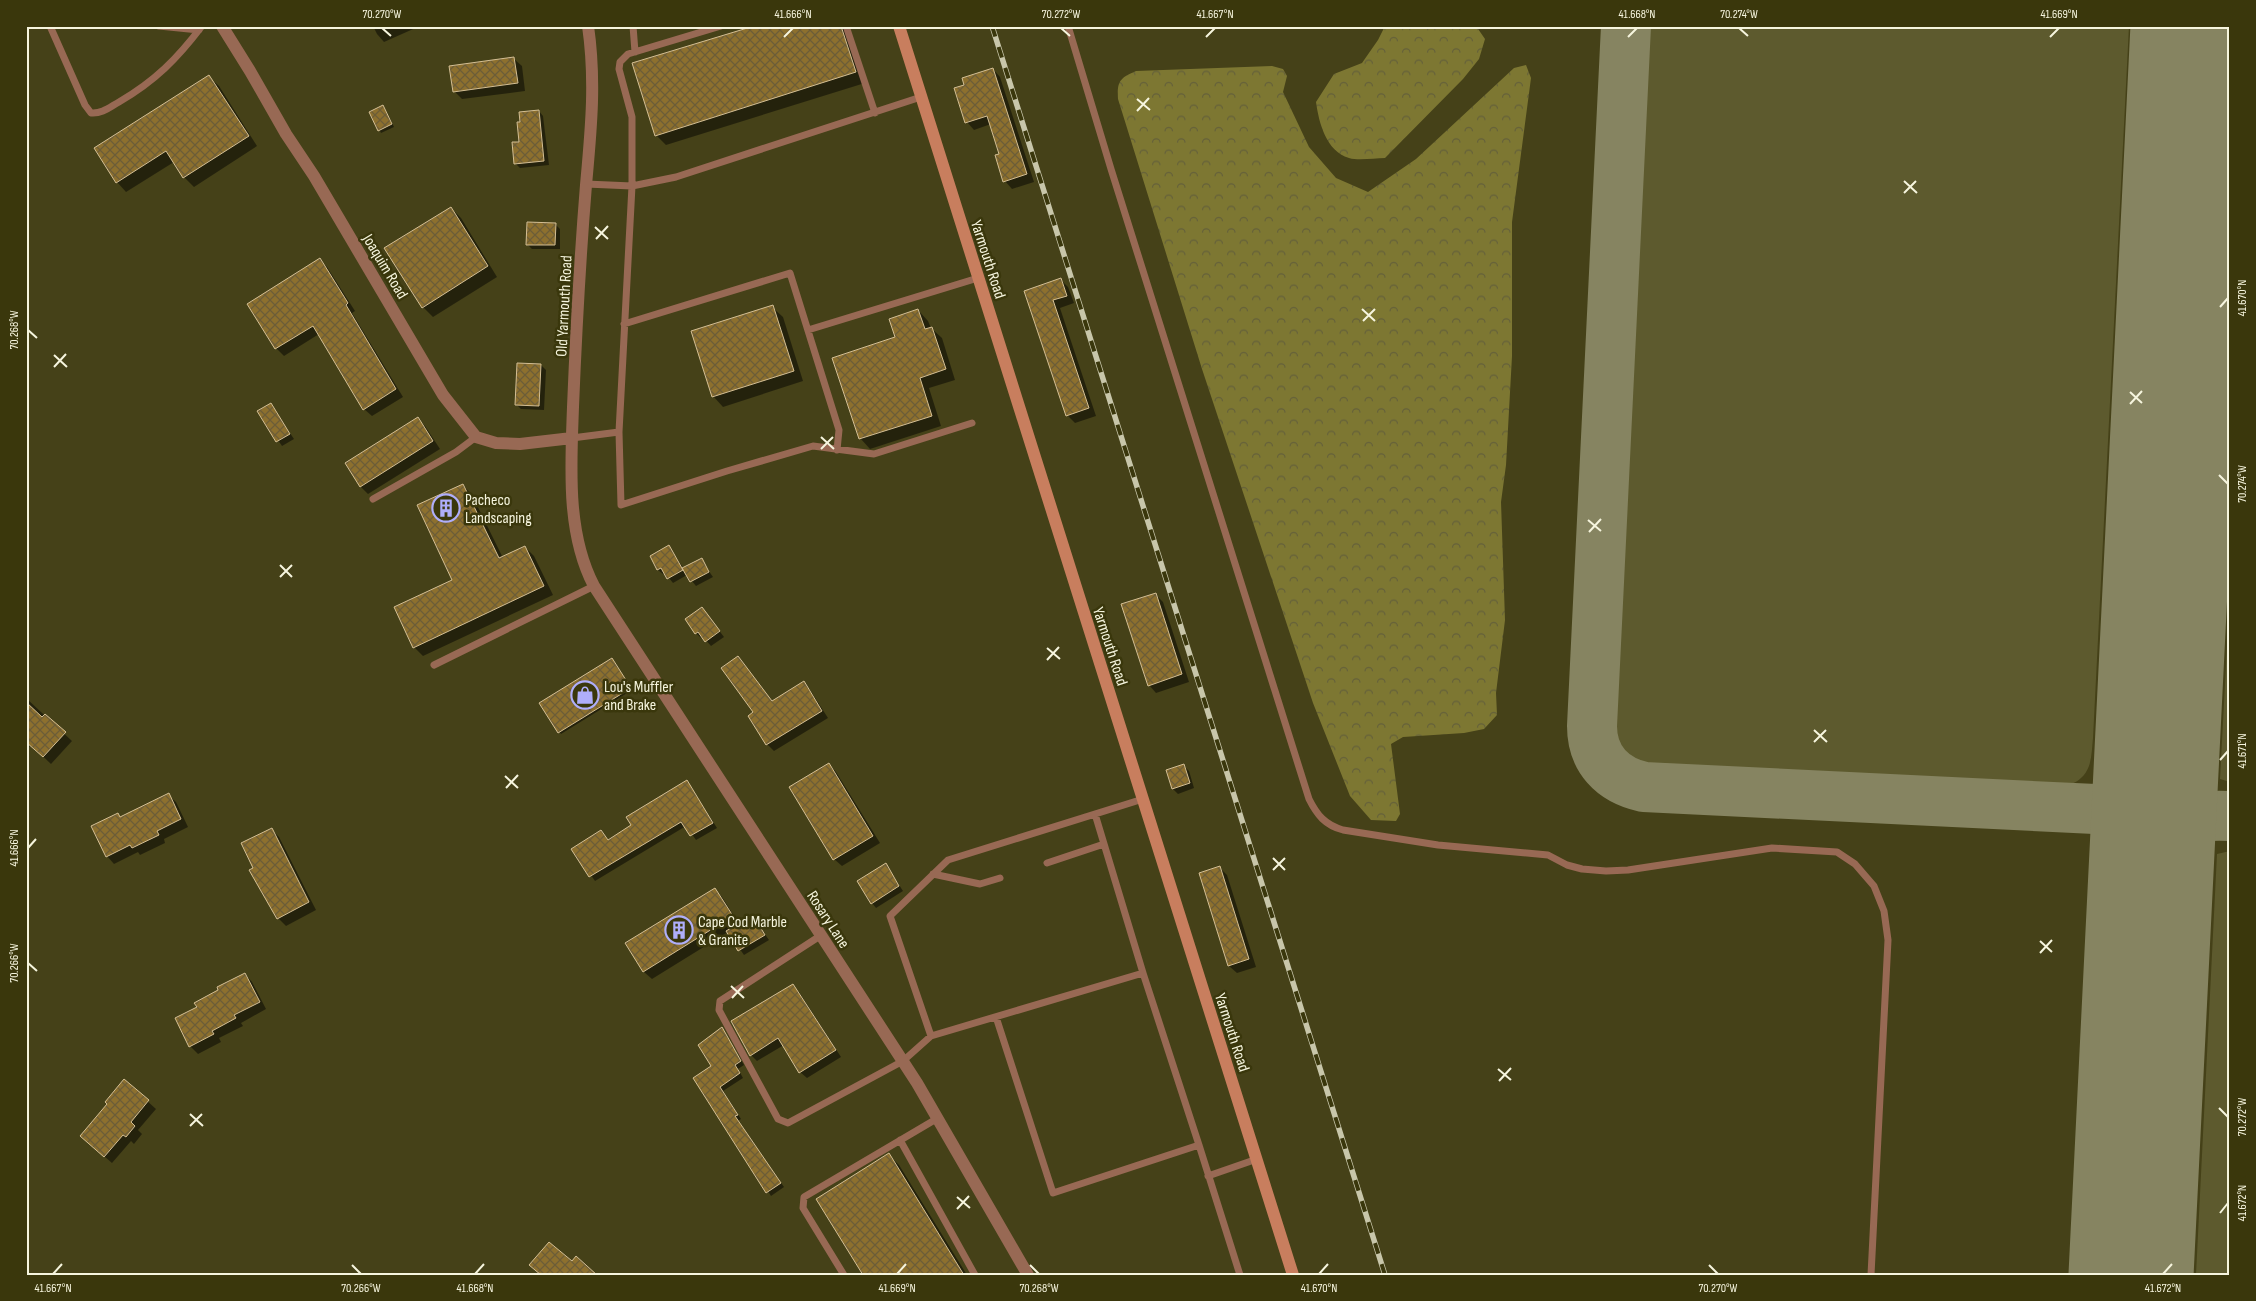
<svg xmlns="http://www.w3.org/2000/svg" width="2256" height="1301" font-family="'Sofia Sans Condensed',sans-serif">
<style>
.grass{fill:#5d5a2e}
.forest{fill:url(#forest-crowns)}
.shadow{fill:#0007}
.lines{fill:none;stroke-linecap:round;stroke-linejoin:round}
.taxiway{stroke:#868461;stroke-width:50}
.runway{stroke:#868461;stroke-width:125}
.building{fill:url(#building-cross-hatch);stroke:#d3be94}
.lane{stroke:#986954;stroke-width:7}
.street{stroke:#986954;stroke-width:12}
.secondary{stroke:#c87e5e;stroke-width:12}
.rail-casing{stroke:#c8c6aa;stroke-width:5.5}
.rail{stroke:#3a370c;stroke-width:4;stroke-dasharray:11;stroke-linecap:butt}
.ticks{fill:none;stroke:#f6f5de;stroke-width:2}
.labels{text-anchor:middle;stroke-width:5;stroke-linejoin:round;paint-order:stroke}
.street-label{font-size:16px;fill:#f6f5de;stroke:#3a370c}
.poi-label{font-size:16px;fill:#f6f5de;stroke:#3a370c;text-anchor:start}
.neatline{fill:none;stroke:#f6f5de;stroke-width:2}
.ticks-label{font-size:12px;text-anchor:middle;fill:#f6f5de}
</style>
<defs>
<pattern id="forest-crowns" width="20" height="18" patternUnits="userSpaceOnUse" patternTransform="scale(1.25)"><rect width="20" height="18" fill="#7d7732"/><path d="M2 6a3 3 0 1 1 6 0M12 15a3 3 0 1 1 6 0" fill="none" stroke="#64603a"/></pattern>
<pattern id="building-cross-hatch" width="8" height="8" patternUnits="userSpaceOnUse" patternTransform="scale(1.25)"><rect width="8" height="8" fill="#8d702e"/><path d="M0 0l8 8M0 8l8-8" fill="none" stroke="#6c5d38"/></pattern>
</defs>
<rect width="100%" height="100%" fill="#454118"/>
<path class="grass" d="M1644 26H2129L2093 738C2092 747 2092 757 2089 766 2079 792 2049 788 2027 788L1645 771C1610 760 1610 742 1608 709L1625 405 1631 233Z
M2230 590V782L2220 779Z
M2230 851V1275H2196L2217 854Z"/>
<path class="forest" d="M1385 26H1476L1485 39 1479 59 1463 79 1385 158C1374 158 1359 161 1349 158 1326 151 1319 123 1316 102L1334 74 1362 63 1378 40Z
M1526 65 1531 78 1512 222V356L1506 465 1501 502 1505 620 1496 693 1497 715 1484 729 1464 733 1403 737 1391 744 1400 814 1396 821 1371 820 1350 796 1313 703 1202 369 1118 99C1117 81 1120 78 1136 71L1272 66 1283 69 1287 76 1283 92 1309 147 1336 178 1368 192 1416 159 1514 68Z"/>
<path class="shadow" d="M373 26H420L384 42 377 34Z
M758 26H849L865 83 666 145 656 135Z
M514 59 522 66 525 91 462 99 454 91Z
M993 69 1000 77 1034 182 1012 189 1005 181 1001 154 991 124 974 130 967 122 966 86Z
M209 77 219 86 257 146 194 187 184 177 174 162 126 192 117 182 95 149Z
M385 109 394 127 381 133 371 112Z
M539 111 543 116 549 165 520 168 515 163 520 143Z
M451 208 461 218 497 277 433 317 423 307Z
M555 224 560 229V249H532L527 244Z
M320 260 327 267 355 311 352 313 403 397 372 416 364 409 319 334 284 356 276 348Z
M1061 280 1068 287 1074 303 1060 308 1096 416 1075 423 1067 415 1026 291Z
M772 307 783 317 803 381 723 407 713 396Z
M918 310 928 321 931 328 942 338 955 380 929 388 941 426 870 449 860 438 896 338Z
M541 365 546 370 544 410 521 409 516 404Z
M270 404 294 439 282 446 259 412Z
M417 418 425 426 440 449 368 494 361 487 346 463Z
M463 485 472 495 503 558 525 547 534 556 553 595 423 656 414 647 453 581Z
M669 547 684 569 701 560 713 577 696 586 687 575 673 583 665 573 663 574 658 570 651 557Z
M1155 594 1163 602 1189 682 1156 693 1149 685Z
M702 608 724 637 711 646 703 637 701 638 696 633Z
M738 657 773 702 803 683 810 690 828 718 774 751 767 744 750 716 755 713Z
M614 661 632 690 561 734 541 703Z
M26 698 72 741 51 764 31 745 28 748 26 747Z
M829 764 836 772 880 843 842 866 834 859Z
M1184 766 1189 771 1194 788 1178 794 1173 789Z
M687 781 717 828 696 840 686 826 595 881 573 849 601 832 609 841 633 826Z
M168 795 176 802 188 827 164 839 165 843 140 855 138 852 114 864 107 856 121 818Z
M271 829 279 837 316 910 286 926 278 918Z
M886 865 903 891 876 908 872 903Z
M1220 868 1227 875 1256 967 1237 973 1229 966Z
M714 889 722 897 739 924 753 917 769 940 744 955 728 932 652 979 644 972 627 944Z
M245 974 252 982 266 1009 241 1023 243 1026 219 1038 221 1042 198 1054 190 1046 198 1008Z
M792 985 799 992 841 1057 807 1078 800 1072 784 1045 757 1061 751 1055Z
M722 1028 744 1065 738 1069 743 1078 723 1091 741 1119 738 1121 784 1187 771 1196 695 1078 713 1067Z
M125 1081 156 1109 138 1130 142 1134 134 1144 131 1141 112 1163 81 1136 109 1104Z
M889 1155 899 1165 967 1275H864Z"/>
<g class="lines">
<path class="taxiway" d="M1626 26 1592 726C1592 759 1612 780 1644 787L2095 809C2128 817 2141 839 2151 870
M2095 809C2129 802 2138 788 2157 760
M2151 870C2166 823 2181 814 2230 816"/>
<path class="runway" d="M2131 1275 2193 26"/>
</g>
<path class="building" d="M754 26H841L856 72 655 136 632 63Z
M514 57 518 83 453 92 449 66Z
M993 68 1027 174 1003 182 995 155 999 154 987 116 965 123 954 88 964 85 962 78Z
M209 75 249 136 183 178 166 151 116 183 94 148Z
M383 105 392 124 378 131 369 112Z
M539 110 544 161 514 164 512 142H519L517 122H520L519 112Z
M451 207 488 266 422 308 384 248Z
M527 222 556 223 555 245H526Z
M320 258 348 303 346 305 396 389 363 410 313 326 275 349 247 304Z
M1061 278 1067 296 1053 300 1089 408 1066 416 1024 291Z
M773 305 794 371 712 397 691 331Z
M918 309 925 329 932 327 946 369 920 378 932 416 859 439 832 358 895 337 889 319Z
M517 363 541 364 539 406 515 405Z
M271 403 290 434 276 442 257 411Z
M418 417 433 441 360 487 345 463Z
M463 484 499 558 525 546 544 586 413 648 394 607 452 580 417 505Z
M669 545 683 570 667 579 661 568 657 570 650 556Z
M702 558 709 572 690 582 682 568Z
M1156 593 1182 674 1148 686 1121 604Z
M702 607 720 631 705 642 698 632 695 634 685 619Z
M738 656 772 701 804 681 822 711 766 745 748 716 753 712 721 668Z
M612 658 631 688 558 733 539 703Z
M26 702 42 717 45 714 66 732 43 757 26 742Z
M829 763 873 836 833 860 789 787Z
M1184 764 1190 783 1172 789 1166 770Z
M687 780 713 823 690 836 681 822 589 877 571 849 601 830 608 840 631 825 626 817Z
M169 793 181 819 157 831 159 835 132 848 130 845 106 857 91 826 118 813 120 817Z
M272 828 309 902 277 919 249 870 253 868 241 843Z
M886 863 899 886 871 904 857 881Z
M1220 866 1249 959 1228 966 1199 873Z
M715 888 733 916 643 972 625 943Z
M753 915 765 935 738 951 726 931Z
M245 973 260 1002 234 1015 236 1018 212 1031 214 1034 189 1047 175 1018 197 1007 194 1003 218 990 217 987Z
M793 984 836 1050 799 1073 778 1038 750 1056 731 1021Z
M722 1027 741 1061 735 1065 740 1073 720 1087 738 1115 735 1116 781 1183 766 1193 693 1078 711 1066 698 1045Z
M124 1079 149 1100 131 1122 135 1126 126 1137 123 1135 104 1157 80 1136 107 1104 105 1102Z
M889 1153 964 1275H863L816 1199Z
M549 1242 572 1261 576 1256 597 1275H541L529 1265Z"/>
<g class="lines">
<path class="lane" d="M50 26 85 105 91 113C102 114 110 107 119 102 155 81 177 59 202 26
M159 26 199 30
M633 26 635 52
M721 26 628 54 620 62 619 69 632 117V186L619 432 621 505 727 471 813 446 874 454 972 423
M846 26 875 113
M1068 26 1111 169 1309 799C1317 815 1325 825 1343 830L1438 845 1548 855 1567 865 1582 869 1606 871 1628 870 1772 848 1837 852 1855 864 1874 886 1884 911 1888 940 1871 1275
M586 184 632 186 676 177 921 97
M624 324 790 273 839 430 837 450
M808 330 978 278
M572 438 619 432
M373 499 456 452 476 437
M434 665 594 586
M1095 814 1143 973 931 1036 890 916 948 860 1143 799
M1047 863 1104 844
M933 874 980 884 1000 878
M820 936 720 1001 719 1010 778 1119 788 1123 903 1061 931 1036
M996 1017 1053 1193 1199 1145 1143 973
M900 1140 975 1275
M1199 1145 1240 1275
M1208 1176 1257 1159
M844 1275 803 1208 804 1197 938 1118"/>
<path class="street" d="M222 26 250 71 286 134 314 176 443 395 476 437 496 443 520 444 572 438
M588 26C596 81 591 130 586 185 580 259 576 333 573 407 571 465 566 533 594 586L917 1083 1028 1275"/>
<path class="secondary" d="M899 26 1293 1275"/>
<g class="rail-casing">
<path id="rail" d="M992 26 1385 1275"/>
</g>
<use href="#rail" class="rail"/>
</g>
<path class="ticks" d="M382 28 391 36M1061 28 1070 36M1739 28 1748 36M784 37 793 28M1206 37 1215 28M1628 37 1637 28M2050 37 2059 28M1137 99 1150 110M1137 111 1149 98M1904 181 1917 193M1904 193 1916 181M595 227 608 239M596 239 608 226M2220 307 2228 298M1362 309 1375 321M1363 321 1375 309M28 330 37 338M54 355 67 367M54 367 66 354M2130 392 2142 403M2130 404 2142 391M821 437 834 449M821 449 833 437M2219 475 2228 484M1588 520 1601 531M1589 532 1601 519M280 565 292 577M280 577 292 565M1047 648 1060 659M1047 660 1059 647M1814 730 1827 742M1814 742 1826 730M2220 760 2228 751M505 776 518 788M506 788 518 775M28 848 36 839M1273 858 1285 870M1273 870 1285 858M2040 941 2052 952M2040 953 2052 940M28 963 37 971M731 986 744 998M732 998 743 986M1498 1069 1511 1080M1499 1081 1511 1068M2219 1108 2228 1117M190 1114 203 1126M190 1126 202 1114M957 1197 970 1208M957 1209 969 1196M2220 1213 2228 1203M352 1265 361 1274M1030 1265 1039 1274M1709 1265 1718 1274M53 1274 62 1264M475 1274 484 1264M897 1274 906 1264M1319 1274 1328 1264M2163 1274 2172 1264"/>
<defs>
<g id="building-ring" transform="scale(1.4375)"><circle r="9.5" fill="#3a370c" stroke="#afaefa" stroke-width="1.5"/><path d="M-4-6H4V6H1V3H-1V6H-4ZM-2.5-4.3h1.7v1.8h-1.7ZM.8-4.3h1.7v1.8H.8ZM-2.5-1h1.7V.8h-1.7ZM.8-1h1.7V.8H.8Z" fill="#afaefa"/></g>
<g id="shop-ring" transform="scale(1.4375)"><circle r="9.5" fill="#3a370c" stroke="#afaefa" stroke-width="1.5"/><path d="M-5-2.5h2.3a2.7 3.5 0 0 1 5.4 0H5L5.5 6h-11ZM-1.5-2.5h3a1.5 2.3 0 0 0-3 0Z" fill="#afaefa"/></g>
</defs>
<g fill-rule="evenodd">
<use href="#building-ring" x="446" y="508"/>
<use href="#shop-ring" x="585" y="695"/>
<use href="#building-ring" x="679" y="930"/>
</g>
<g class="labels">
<g class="street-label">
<text transform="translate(989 259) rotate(72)" y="6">Yarmouth Road</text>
<text transform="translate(386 266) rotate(59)" y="6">Joaquim Road</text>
<text transform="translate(563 306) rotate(-87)" y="6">Old Yarmouth Road</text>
<text transform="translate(1111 646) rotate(72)" y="6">Yarmouth Road</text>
<text transform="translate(829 919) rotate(57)" y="6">Rosary Lane</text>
<text transform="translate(1233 1032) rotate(72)" y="6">Yarmouth Road</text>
</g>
<g class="poi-label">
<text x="465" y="505">Pacheco<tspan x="465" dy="18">Landscaping</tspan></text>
<text x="604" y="692">Lou's Muffler<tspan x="604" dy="18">and Brake</tspan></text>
<text x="698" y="927">Cape Cod Marble<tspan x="698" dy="18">&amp; Granite</tspan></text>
</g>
</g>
<rect width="2256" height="1301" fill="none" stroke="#3a370c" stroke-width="55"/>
<rect x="28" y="28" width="2200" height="1246" class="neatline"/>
<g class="ticks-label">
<text x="382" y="18">70.270°W</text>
<text x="793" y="18">41.666°N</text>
<text x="1061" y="18">70.272°W</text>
<text x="1215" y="18">41.667°N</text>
<text x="1637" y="18">41.668°N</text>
<text x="1739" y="18">70.274°W</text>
<text x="2059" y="18">41.669°N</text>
<text transform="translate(2242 298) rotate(-90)" y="4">41.670°N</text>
<text transform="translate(14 330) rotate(-90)" y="4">70.268°W</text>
<text transform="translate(2242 484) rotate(-90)" y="4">70.274°W</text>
<text transform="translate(2242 751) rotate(-90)" y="4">41.671°N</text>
<text transform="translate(14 848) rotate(-90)" y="4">41.666°N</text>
<text transform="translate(14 963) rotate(-90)" y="4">70.266°W</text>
<text transform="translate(2242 1117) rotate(-90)" y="4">70.272°W</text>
<text transform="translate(2242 1203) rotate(-90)" y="4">41.672°N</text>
<text x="53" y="1292">41.667°N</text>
<text x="361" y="1292">70.266°W</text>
<text x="475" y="1292">41.668°N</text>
<text x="897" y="1292">41.669°N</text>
<text x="1039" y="1292">70.268°W</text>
<text x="1319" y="1292">41.670°N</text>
<text x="1718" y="1292">70.270°W</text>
<text x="2163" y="1292">41.672°N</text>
</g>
</svg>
